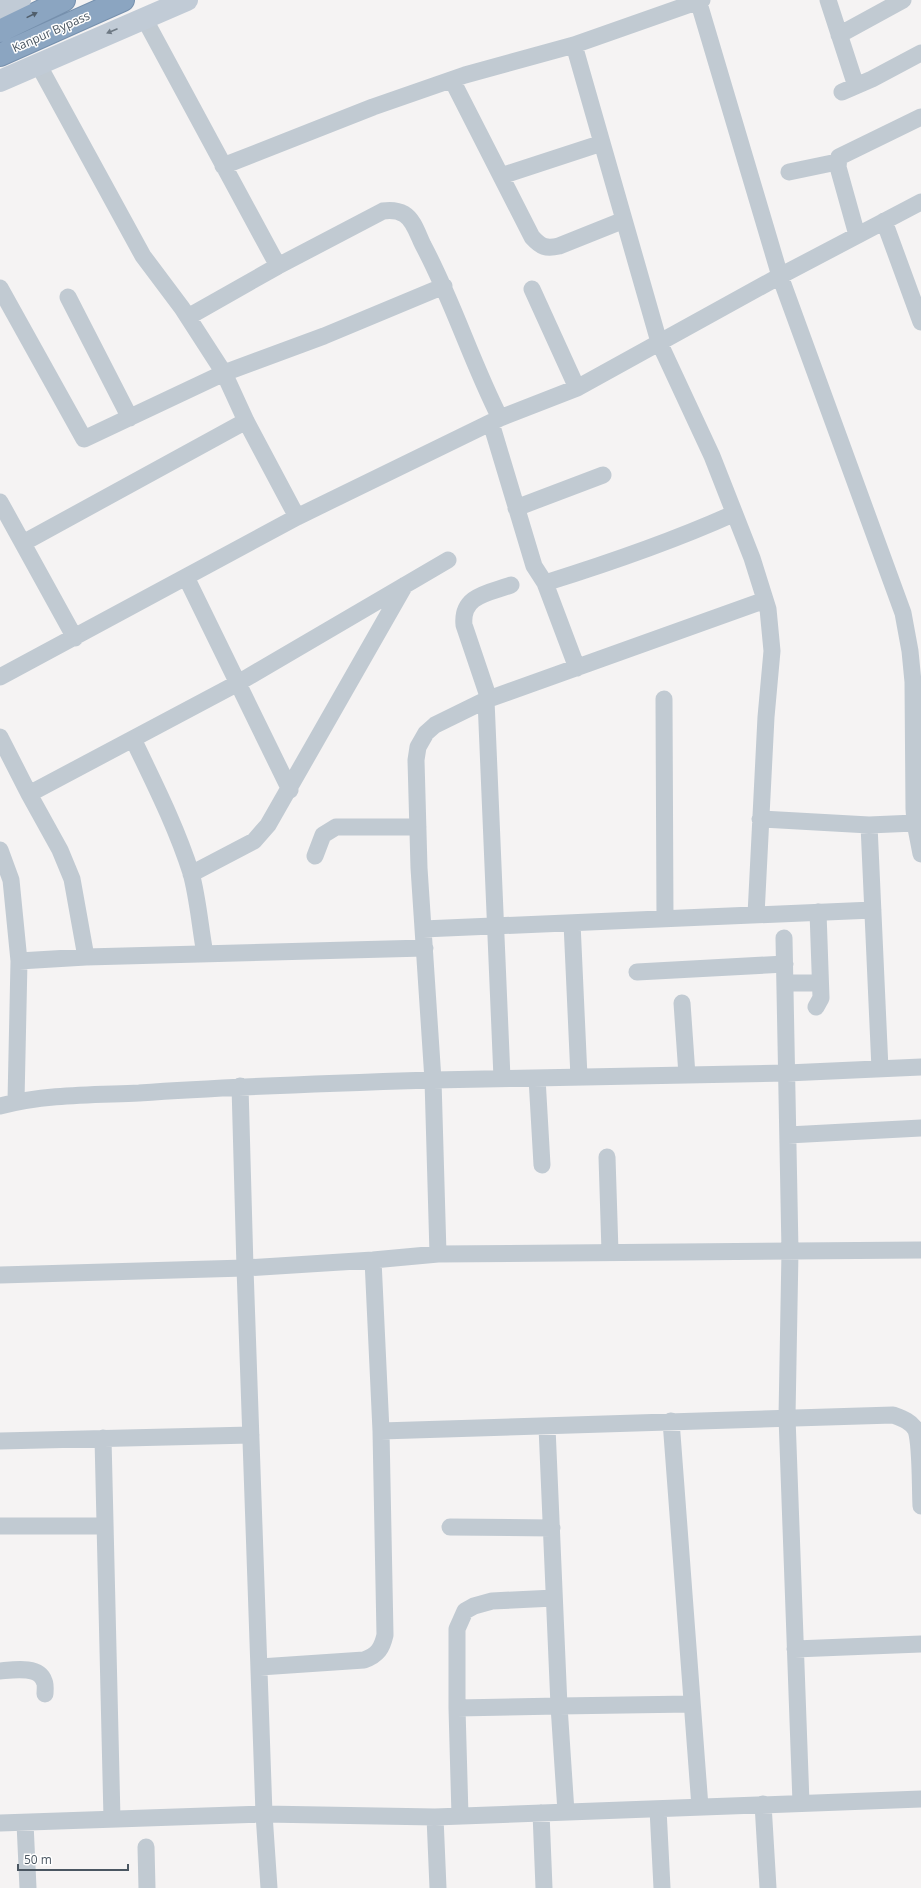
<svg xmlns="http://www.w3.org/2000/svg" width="921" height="1888" font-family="'Open Sans',sans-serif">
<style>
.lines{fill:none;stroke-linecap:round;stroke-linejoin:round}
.highway-casing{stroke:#7690ad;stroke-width:24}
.street{stroke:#c1cad2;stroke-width:17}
.secondary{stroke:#c1cbd6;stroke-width:22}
.highway{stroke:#8ba5c1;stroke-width:22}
.oneway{fill:#505e6b}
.oneway2{fill:#6e7984}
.labels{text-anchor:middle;stroke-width:3;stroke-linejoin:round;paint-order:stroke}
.street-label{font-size:12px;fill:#4a5661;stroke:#fff}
</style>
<rect width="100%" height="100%" fill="#f5f3f3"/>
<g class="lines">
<g class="highway-casing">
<path id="highway" d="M0 31 64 0
M0 55 123 0"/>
</g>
<path class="street" d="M698 0 780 276 903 613 910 651 913 682 914 809 921 808
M702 0 574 45 659 342 712 456 752 558 768 609 772 651 766 717 756 915
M828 0 856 86
M144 18 278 266
M839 35 903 0
M38 64 143 256 182 308 224 373 324 336 444 286
M452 80 532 237C541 247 546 249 559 246L624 220
M842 92 872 79 921 53
M223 166 373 107 465 75 574 45
M789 172 837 162
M501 176 602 143
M884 221 921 322
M857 235 838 167 839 157 921 117
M0 288 84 439 224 373 246 421 297 517
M532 289 577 388
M68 297 130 418
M188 317 278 266 383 211C390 210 397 210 404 214 414 220 418 235 423 245 453 301 471 361 500 418
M491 423 534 566 545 583C609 563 673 541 733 514
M0 502 75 638
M516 508 603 475
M23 543 246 421
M186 577 290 790
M545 583 577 668
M765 600 486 700 435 725 426 733 418 747 416 760 419 868 433 1080 787 1073 921 1067
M0 677 297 517 500 418 577 388 780 276 921 202
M489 699 464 625C461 595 489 593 511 585
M664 699 665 919
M486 700 502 1078
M0 737 29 794 60 850 72 879 86 957
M133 739C154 783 176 826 191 873 198 898 200 927 205 954
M29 794 238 683 448 560
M760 819 869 825
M915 823 921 854
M0 850 11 880 19 961 16 1101
M315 856 323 835 336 827H418
M191 874 254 841 268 825 405 585
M572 923 579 1077
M423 929 873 910
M784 938 790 1251 787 1417 801 1803
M19 961 86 957 425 948
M637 972 785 964
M785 983H820
M682 1003 687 1075
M816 1007 821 998 818 912
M880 1069 869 825 915 823 914 809
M537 1078 542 1165
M0 1106C45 1094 93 1095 139 1093 237 1086 335 1083 433 1080L438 1254
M788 1135 921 1128
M607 1157 610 1252
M0 1275 245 1268 240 1086
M671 1421 700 1807
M547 1427 559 1706 691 1704
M381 1431 893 1415C901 1418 911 1421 916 1430 921 1445 920 1488 921 1506
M103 1438 112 1819
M0 1441 251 1435
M0 1526H105
M450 1527 552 1528
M795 1649 921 1644
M260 1667 364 1660C378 1655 382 1648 385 1635L381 1431 373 1260
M0 1671C12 1670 39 1665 44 1681 46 1684 45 1690 45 1694
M457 1708V1629L465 1611 474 1606 492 1601 554 1598
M763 1804 768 1888
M658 1809 662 1888
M541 1813 544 1888
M460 1816 457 1708 559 1706 566 1812
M435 1817 438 1888
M0 1823 264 1814 435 1817 921 1799
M25 1823 28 1888
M146 1847 147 1888
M269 1888 264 1814 245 1268 373 1260 438 1254 921 1250"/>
<path class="secondary" d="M0 9 20 0
M0 81 187 0"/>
<use href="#highway" class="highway"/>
</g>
<defs><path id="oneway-solid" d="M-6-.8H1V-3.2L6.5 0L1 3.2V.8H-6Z"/></defs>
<use class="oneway" href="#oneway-solid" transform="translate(32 15) rotate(-26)"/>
<use class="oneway2" href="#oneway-solid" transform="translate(112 31) rotate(157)"/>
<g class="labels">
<g class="street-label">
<text transform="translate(51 32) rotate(-24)" y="4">Kanpur Bypass</text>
</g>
</g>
<path d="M18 1864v6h110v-6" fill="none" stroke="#4a5661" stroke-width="2"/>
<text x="24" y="1864" font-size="12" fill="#4a5661" stroke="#ffffff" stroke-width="3" paint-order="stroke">50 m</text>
</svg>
